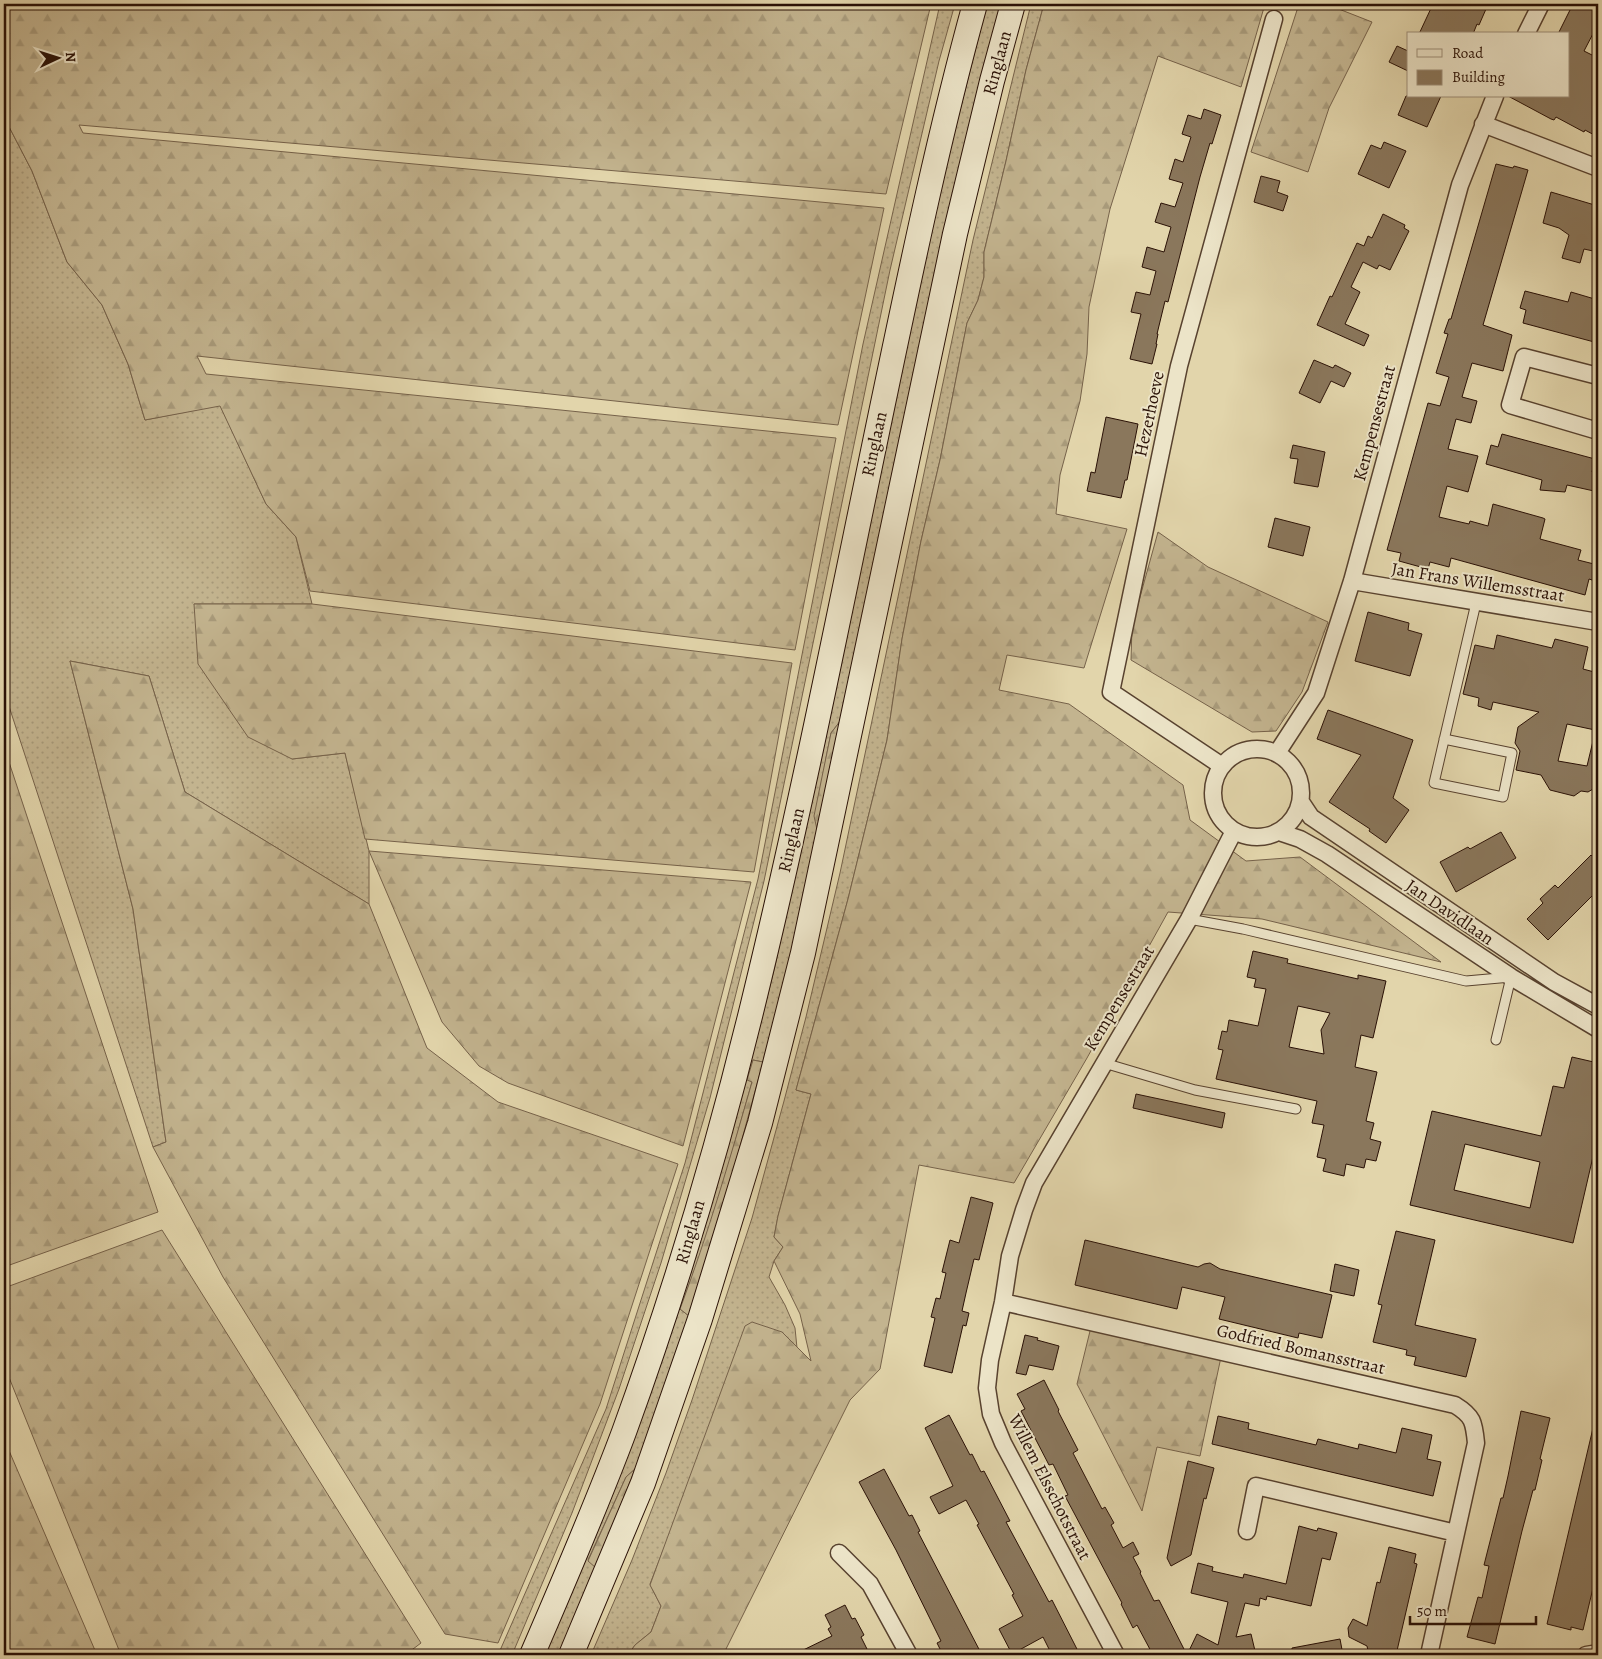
<svg xmlns="http://www.w3.org/2000/svg" width="1602" height="1659" font-family="Alegreya,serif">
<style>
.grass{fill:url(#grass-dots);stroke:#76624a}
.forest{fill:url(#forest-firs);stroke:#76624a}
.building{fill:#8a775c;stroke:#2a1106;fill-rule:evenodd}
.lines{fill:none;stroke-linecap:round;stroke-linejoin:round}
.lane-casing{stroke:#58422f;stroke-width:11}
.street-casing{stroke:#58422f;stroke-width:19}
.secondary-casing{stroke:#2a1106;stroke-width:26}
.lane{stroke:#ece4c8;stroke-width:9}
.street{stroke:#ece4c8;stroke-width:16}
.secondary{stroke:#ece4c8;stroke-width:24}
.labels{text-anchor:middle;stroke-width:4;stroke-linejoin:round;paint-order:stroke}
.street-label{font-size:18px;fill:#2a1106;stroke:#ece4c8}
</style>
<defs>
<pattern id="grass-dots" width="8" height="8" patternUnits="userSpaceOnUse" patternTransform="scale(1.25)"><rect width="8" height="8" fill="#c3b48f"/><path d="M2 2h.1M6 6h.1" fill="none" stroke="#a89a7a" stroke-width="1.8" stroke-linecap="round"/></pattern>
<pattern id="forest-firs" width="22" height="20" patternUnits="userSpaceOnUse" patternTransform="scale(1.25)"><rect width="22" height="20" fill="#c3b48f"/><path d="M5 1l3.5 6h-7zM16 11l3.5 6h-7z" fill="#a89a7a"/></pattern>
</defs>
<rect width="100%" height="100%" fill="#e2d5ab"/>
<filter id="stains"><feTurbulence type="fractalNoise" baseFrequency=".004" numOctaves="4"/><feColorMatrix values="0 0 0 0 .2 0 0 0 0 .09 0 0 0 0 .02 0 0 0 .5 -.17"/></filter>
<radialGradient id="worn" r=".72"><stop offset=".6" stop-color="#630" stop-opacity="0"/><stop offset="1" stop-color="#630" stop-opacity=".3"/></radialGradient>
<path class="grass" d="M940 4H955L939 61 890 270 764 881 710 1098 661 1263 619 1389 572 1513 512 1655H498L606 1409 685 1163 758 879 863 344Z
M987 4H1001C987 60 971 116 958 172 916 354 881 538 841 720L831 733 826 758 818 834 793 947 763 1062 753 1060 752 1082 724 1181 704 1245 680 1309 689 1316 654 1419 635 1469 626 1477 588 1560 596 1568 558 1655H544L734 1121 761 1022 775 966 838 671 865 537 945 169Z
M1031 4H1044L1026 70 1006 161 984 252V277L978 300 967 323 940 460 921 541 902 639 887 740 848 899 796 1090 811 1094 778 1216 774 1237 783 1247 774 1261 769 1277 785 1305 795 1328 797 1348 782 1332 666 1543 650 1584 661 1606 651 1632 635 1645 628 1655H591L632 1560 666 1473 692 1400 752 1218 784 1101 806 1017 840 873 973 240Z
M4 117 32 171 67 262 102 305 128 364 145 420 220 405 266 504 296 537 312 604H194L292 759 345 753 369 851V904L185 792 149 676 70 661 133 909 166 1142 153 1147 4 691Z"/>
<path class="forest" d="M4 4H931L886 194 79 125 83 133 884 208 838 425 197 356 206 374 836 438 795 650 310 591 296 537 266 504 220 406 145 420 128 364 102 305 67 262 32 171 4 117Z
M1044 4H1265L1241 87 1158 56 1110 209 1089 307 1087 354 1080 401 1060 475 1056 514 1127 529 1084 668 1007 655 999 690 1069 704 1183 785 1190 820 1246 861 1300 857 1441 962 1262 919 1168 912 1087 1058 1014 1183 919 1165 880 1369 850 1400 723 1655H628L635 1645 651 1632 661 1606 650 1585 745 1326 752 1322 782 1332 811 1361 800 1314 774 1261 783 1247 774 1237 778 1216 811 1094 796 1090 848 899 887 740 902 639 921 541 940 460 967 323 978 300 984 277V252L1006 161 1026 70Z
M1299 4H1326L1372 22 1329 108 1308 172 1251 152Z
M1158 532 1208 567 1328 622 1302 692 1276 731 1252 732 1131 660 1132 626Z
M194 604H312L792 663 754 872 365 839 345 753 292 759 248 737 198 664Z
M70 661 149 676 185 792 369 904 427 1048 498 1102 678 1164 600 1404 498 1643 445 1634 223 1277 153 1147 166 1142 133 909Z
M841 720 818 834 814 816 831 733Z
M4 747 158 1212 4 1267Z
M369 851 751 882 683 1146 508 1083 479 1066 442 1022Z
M753 1060 763 1062 720 1220 689 1316 680 1309C708 1234 730 1159 752 1082L747 1080Z
M162 1230 421 1643 405 1655H121L4 1365V1288Z
M1091 1327 1221 1357 1200 1456 1157 1447 1142 1511 1077 1384Z
M4 1439 97 1655H4Z
M635 1469 596 1568 588 1561 626 1477Z
M437 1650 492 1654 491 1655H431Z"/>
<path class="building" d="M1433 4H1474L1486 9 1479 25 1477 24 1473 34H1419Z
M1573 4H1598V24L1584 51 1598 58V137L1585 130 1584 132 1556 117 1554 120 1551 119 1508 96H1568V34H1558Z
M1397 46 1408 51V71L1389 62Z
M1406 96H1441L1427 127 1398 115Z
M1204 109 1221 115 1212 144 1210 143 1200 177 1168 302 1165 301 1157 334H1158L1156 344H1157L1152 364 1130 359 1141 314 1131 312 1136 292 1150 295 1156 271 1142 267 1147 247 1164 252 1171 227 1155 222 1161 203 1175 207 1183 183 1169 179 1175 159 1183 162 1191 137 1182 134 1188 115 1201 119Z
M1384 142 1406 151 1389 188 1358 174 1371 145 1381 149Z
M1496 164 1513 168 1514 166 1528 170 1483 325 1512 335 1503 371 1472 363 1462 397 1477 401 1471 423 1456 419 1448 449 1478 456 1468 492 1447 486 1439 517 1469 524 1470 521 1488 526 1493 504 1543 518 1545 519 1540 539 1581 550 1578 560 1598 565V582L1589 579 1585 595 1451 558 1449 567 1430 562 1428 569 1399 561 1401 553 1387 550 1428 403 1440 406 1449 377 1436 373 1448 334 1444 333 1449 319H1451Z
M1261 176 1280 181 1277 192 1288 196 1283 211 1254 202Z
M1551 192 1598 206V234L1593 251 1584 249 1580 263 1562 258 1569 235 1559 228 1543 223Z
M1383 214 1405 225 1404 228 1409 231 1390 270 1379 265 1377 269 1363 262 1351 287 1360 292 1345 324 1369 335 1364 346 1317 325 1330 296 1332 297 1357 243 1364 246 1368 236 1372 238Z
M1525 291 1568 302 1571 292 1598 300V343L1523 323 1526 310 1520 308Z
M1314 360 1333 368 1335 365 1351 373 1344 387 1331 381 1320 403 1299 393Z
M1106 417 1138 424 1127 480H1125L1121 498 1087 491 1091 472 1095 473Z
M1502 434 1595 459 1592 472 1598 474V477L1594 491 1567 485 1565 492 1540 490 1542 480 1486 464 1491 445 1498 447Z
M1293 445 1325 452 1318 487 1294 483 1298 459 1290 458Z
M1275 518 1310 527 1303 556 1268 547Z
M1368 612 1409 623 1408 630 1422 634 1410 676 1355 661Z
M1497 635 1552 648 1555 639 1588 647 1583 669 1598 673 1593 699 1598 700V714L1595 730 1567 724 1558 761 1587 766 1593 741 1598 742V786L1588 792 1581 791 1574 796 1550 790 1541 775 1516 770 1520 751 1515 743 1518 727 1539 712 1493 702 1491 710 1478 706 1479 698 1463 694 1475 645 1494 649Z
M1328 710 1413 740 1393 798 1409 810 1386 843 1369 831 1370 829 1329 802 1361 755 1317 739Z
M1501 832 1516 858 1456 892 1440 862 1468 847 1470 849Z
M1591 855 1598 862V890L1548 940 1527 919 1543 903 1540 899 1555 885 1558 888Z
M1253 951 1288 959 1287 963 1358 979V975L1386 981 1373 1038 1361 1035 1355 1067 1377 1072 1366 1121 1374 1123 1370 1139 1381 1142 1376 1161 1366 1159 1364 1168 1346 1164 1344 1176 1323 1171 1326 1159 1317 1157 1324 1125 1312 1123 1317 1101 1216 1079 1223 1050 1218 1049 1222 1031 1227 1032 1229 1020 1258 1026 1266 989 1254 987 1256 979 1247 977ZM1298 1006 1330 1013 1321 1030 1324 1054 1289 1047Z
M1572 1057 1598 1063V1149L1595 1148 1573 1243 1410 1205 1432 1111 1541 1136 1553 1086 1564 1088ZM1465 1144 1540 1162 1530 1208 1454 1190Z
M1136 1094 1225 1113 1222 1128 1133 1108Z
M971 1197 993 1203 979 1260 974 1259 966 1293 962 1311 969 1313 966 1326 963 1325 952 1373 924 1366 935 1318 931 1317 936 1298 940 1299 946 1273 942 1272 950 1240 959 1243Z
M1396 1231 1435 1240 1415 1325 1476 1339 1466 1377 1414 1365 1416 1357 1406 1355 1407 1350 1373 1342 1382 1305 1378 1304Z
M1085 1240 1198 1267 1204 1264 1210 1263 1220 1269 1332 1295 1322 1338 1299 1333 1298 1338 1219 1319 1225 1297 1182 1287 1177 1309 1075 1285Z
M1335 1264 1359 1270 1354 1296 1330 1291Z
M1025 1335 1038 1338 1037 1340 1059 1346 1053 1370 1029 1365 1026 1375 1016 1373Z
M1044 1380 1059 1410 1058 1411 1078 1450 1073 1453 1102 1509 1105 1507 1114 1523 1111 1525 1123 1548 1133 1542 1139 1554 1133 1557 1141 1572 1140 1573 1154 1601 1159 1600 1187 1655 1197 1634 1218 1645 1228 1602 1191 1593 1198 1563 1213 1567 1212 1571 1243 1578 1244 1574 1286 1584 1299 1526 1317 1531 1318 1528 1337 1533 1330 1560 1322 1558 1311 1606 1267 1596 1266 1600 1260 1598 1259 1606 1245 1603 1236 1637 1251 1634 1256 1655H1153L1137 1625 1133 1628 1121 1604 1122 1603 1065 1496 1068 1495 1053 1464 1049 1465 1021 1411 1025 1409 1017 1394Z
M1521 1411 1550 1418 1540 1459 1542 1460 1535 1490H1533L1522 1531 1495 1644 1467 1637 1478 1597 1482 1598 1489 1566 1484 1565 1501 1498H1503L1508 1476Z
M949 1415 970 1455 972 1454 981 1472 984 1471 1010 1521 1006 1522 1049 1602 1052 1600 1080 1655H1052L1043 1637 1012 1654 999 1629 1023 1616 1012 1595 1014 1594 977 1525 979 1524 966 1500 939 1514 930 1497 953 1486 925 1428Z
M1218 1416 1249 1423 1248 1429 1316 1445 1318 1439 1358 1449 1359 1444 1396 1453 1402 1428 1432 1435 1427 1459 1441 1462 1433 1496 1212 1444Z
M1593 1428 1598 1429V1567L1583 1630 1571 1627V1630L1547 1624Z
M1188 1461 1214 1468 1206 1499 1204 1498 1191 1555 1171 1566 1167 1558Z
M884 1469 909 1516 912 1515 920 1531 918 1532 982 1655H943L937 1643 941 1641 896 1550 859 1482Z
M1389 1547 1416 1554 1414 1563 1417 1564 1396 1655H1369L1367 1646 1349 1637 1348 1628 1353 1619 1367 1626 1377 1582 1380 1583Z
M845 1605 852 1619 855 1618 864 1635 861 1637 870 1655H793L832 1636 828 1629 831 1627 825 1615Z
M1340 1639 1343 1655H1292V1648Z"/>
<g class="lines">
<g class="lane-casing">
<path id="lane" d="M1444 739 1512 753 1503 797 1434 783 1476 603
M1189 919 1243 929 1466 981 1511 977 1496 1040
M1104 1063 1195 1090 1296 1109"/>
</g>
<g class="street-casing">
<path id="street" d="M1526 34 1541 4
M1483 124 1598 168
M1598 376 1524 357 1510 405 1598 431
M1352 581 1598 622
M1213 793a44 44 0 1 1 88 0a44 44 0 1 1-88 0Z
M1277 753 1316 693 1352 581 1460 185 1495 96
M1222 766 1111 692 1179 366 1274 19
M1301 802 1311 817 1554 982 1598 1006
M1279 832 1300 839 1327 854 1511 977 1598 1029
M1003 1302 1455 1405C1473 1416 1474 1422 1476 1443L1429 1655
M1247 1531 1256 1486 1456 1533
M839 1553 870 1584 909 1655
M1116 1655 1003 1443 991 1414 987 1388 990 1360 1003 1302 1010 1256 1024 1210 1034 1183 1189 919 1234 831
M1586 1655 1598 1653"/>
</g>
<g class="secondary-casing">
<path id="secondary" d="M532 1655C564 1581 596 1507 624 1432 675 1292 718 1148 753 1004 803 800 843 594 886 389 913 260 940 131 975 4
M571 1655 643 1483 700 1319 760 1123 803 953 955 234 992 81 1013 4"/>
</g>
<use href="#lane" class="lane"/>
<use href="#street" class="street"/>
<use href="#secondary" class="secondary"/>
</g>
<g class="labels">
<g class="street-label">
<text transform="translate(997 63) rotate(-75)" y="6">Ringlaan</text>
<text transform="translate(1149 414) rotate(-78)" y="6">Hezerhoeve</text>
<text transform="translate(1374 423) rotate(-75)" y="6">Kempensestraat</text>
<text transform="translate(874 444) rotate(-78)" y="6">Ringlaan</text>
<text transform="translate(1478 582) rotate(9)" y="6">Jan Frans Willemsstraat</text>
<text transform="translate(791 840) rotate(-77)" y="6">Ringlaan</text>
<text transform="translate(1450 912) rotate(34)" y="6">Jan Davidlaan</text>
<text transform="translate(1119 998) rotate(-59)" y="6">Kempensestraat</text>
<text transform="translate(690 1232) rotate(-74)" y="6">Ringlaan</text>
<text transform="translate(1301 1349) rotate(13)" y="6">Godfried Bomansstraat</text>
<text transform="translate(1050 1487) rotate(63)" y="6">Willem Elsschotstraat</text>
</g>
</g>
<rect width="1602" height="1659" fill="none" stroke="#e2d5ab" stroke-width="20"/>
<rect x="5" y="5" width="1592" height="1649" fill="none" stroke="#2a1106" stroke-width="2.5"/>
<rect x="10" y="10" width="1582" height="1639" fill="none" stroke="#2a1106"/>
<rect x="1407" y="32" width="162" height="65" fill="#ece4c8" stroke="#9e907a"/>
<rect x="1417" y="49" width="25" height="8" fill="#ece4c8" stroke="#9e907a"/>
<text x="1452" y="58" font-size="15" fill="#2a1106">Road</text>
<rect x="1417" y="70" width="25" height="15" fill="#8a775c" stroke="#9e907a"/>
<text x="1452" y="82" font-size="15" fill="#2a1106">Building</text>
<g transform="translate(58 58) rotate(86)" stroke="#ece4c8" stroke-width="4" paint-order="stroke">
<path d="M0-4L9 19L0 12L-9 19Z" fill="#2a1106"/>
<text y="-8" font-size="14" font-weight="bold" text-anchor="middle" fill="#2a1106">N</text>
</g>
<path d="M1410 1616v8h126v-8" fill="none" stroke="#2a1106" stroke-width="2.5"/>
<text x="1417" y="1616" font-size="15" fill="#2a1106" stroke="#ece4c8" stroke-width="4" paint-order="stroke">50 m</text>
<rect width="100%" height="100%" filter="url(#stains)"/>
<rect width="100%" height="100%" fill="url(#worn)"/>
</svg>
